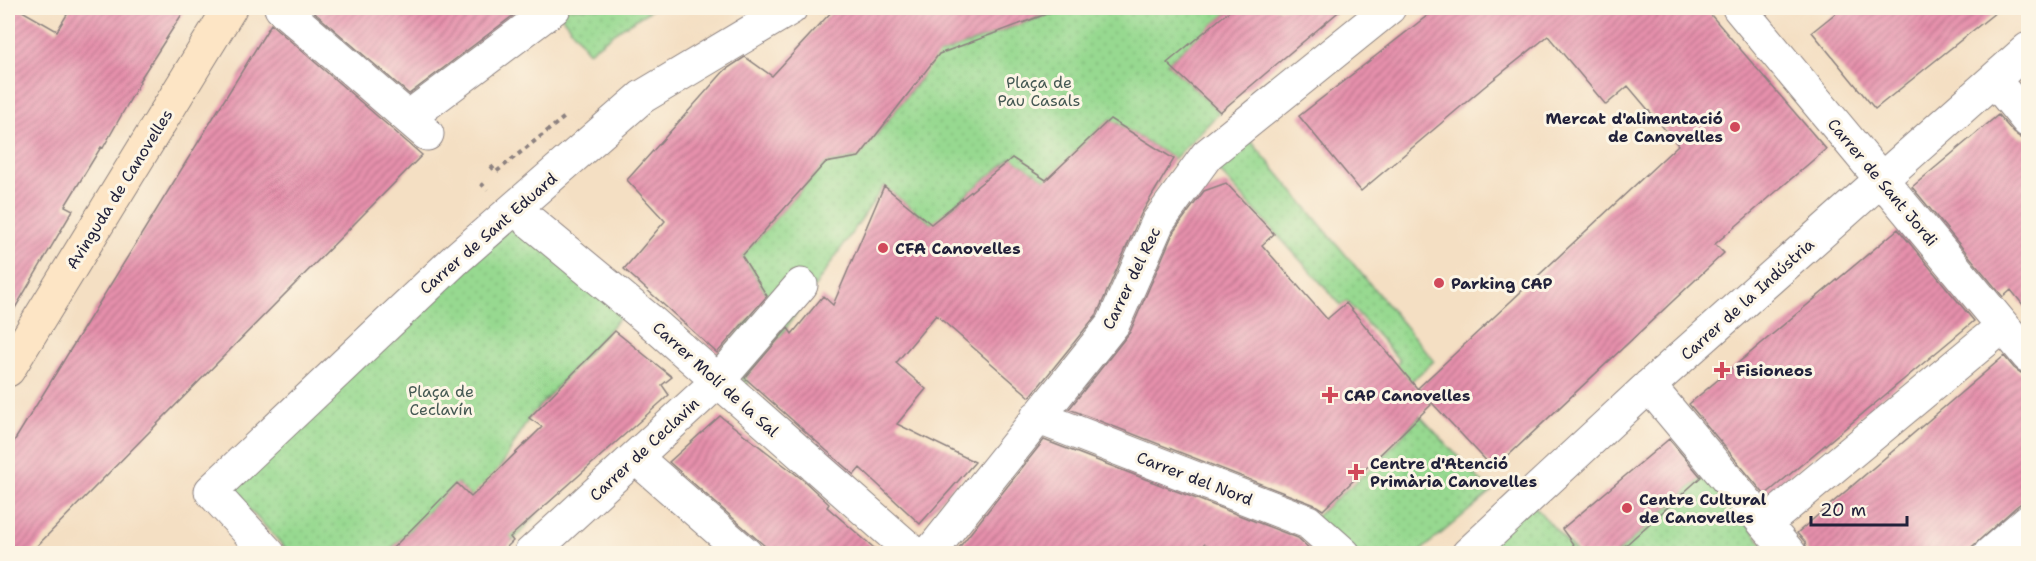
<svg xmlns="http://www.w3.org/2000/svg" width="2036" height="561" font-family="'Shantell Sans',sans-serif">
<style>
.park{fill:url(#park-dots);stroke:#5c7e66;stroke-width:1.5}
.building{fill:url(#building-hatch)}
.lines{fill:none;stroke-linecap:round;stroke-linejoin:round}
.street-casing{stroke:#8b807f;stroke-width:35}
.secondary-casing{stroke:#8b807f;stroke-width:35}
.path{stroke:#8b807f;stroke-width:4;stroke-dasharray:4.5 4.5;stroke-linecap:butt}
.street{stroke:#fff;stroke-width:33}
.secondary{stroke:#fde5c5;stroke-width:33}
.poi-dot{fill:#d1495b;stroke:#fcf5e5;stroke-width:2}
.labels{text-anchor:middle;stroke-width:6;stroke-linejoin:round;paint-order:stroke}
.park-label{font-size:16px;fill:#455954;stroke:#fcf5e5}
.poi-label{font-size:16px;font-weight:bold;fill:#22223b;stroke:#fcf5e5;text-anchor:start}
.street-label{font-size:16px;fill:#22223b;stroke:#fcf5e5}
</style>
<defs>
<pattern id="park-dots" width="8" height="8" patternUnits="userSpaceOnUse" patternTransform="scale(1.5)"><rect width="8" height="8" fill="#97d990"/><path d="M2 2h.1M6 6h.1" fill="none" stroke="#82ba7d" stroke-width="1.8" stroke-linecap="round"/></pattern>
<pattern id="building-hatch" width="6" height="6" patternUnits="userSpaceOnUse" patternTransform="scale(1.5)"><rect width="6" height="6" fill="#e690ac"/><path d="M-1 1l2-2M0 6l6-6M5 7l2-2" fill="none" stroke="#ba758d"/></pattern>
</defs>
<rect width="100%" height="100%" fill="#fcf5e5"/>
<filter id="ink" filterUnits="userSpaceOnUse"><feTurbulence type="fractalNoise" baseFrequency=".0167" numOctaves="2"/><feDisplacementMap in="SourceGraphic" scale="12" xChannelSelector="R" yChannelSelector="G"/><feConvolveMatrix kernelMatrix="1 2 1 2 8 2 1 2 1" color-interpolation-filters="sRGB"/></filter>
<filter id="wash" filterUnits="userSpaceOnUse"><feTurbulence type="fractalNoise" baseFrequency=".008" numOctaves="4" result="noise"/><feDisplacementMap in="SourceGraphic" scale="24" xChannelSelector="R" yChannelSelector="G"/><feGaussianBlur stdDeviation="1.35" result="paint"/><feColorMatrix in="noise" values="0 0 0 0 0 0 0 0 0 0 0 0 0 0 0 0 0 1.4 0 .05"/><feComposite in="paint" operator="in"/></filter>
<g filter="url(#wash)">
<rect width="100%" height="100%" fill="#f4dfc3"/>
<path class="park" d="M548 8H654L620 29 589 52 562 17Z
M1065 8H1233L1167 63 1220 112 1174 159 1110 119 1046 180 1011 158 931 224 884 186 747 385 718 354 769 299 742 256 825 163 859 157 922 77 926 59Z
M1246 135 1434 361 1407 385 1393 367 1400 361 1347 301 1341 305 1212 163Z
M523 216 631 305 529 418 500 468 540 510 513 541 457 483 387 553H290L222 480Z
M1420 416 1491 492 1418 553H1355L1313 519 1376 464Z
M1706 473 1771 554H1616Z
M1527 498 1577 553 1469 554Z"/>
<g id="blocks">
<path class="building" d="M8 8H17L57 31 71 8H186L139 81 140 82 103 148 101 147 65 206 73 210 8 320Z
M309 8H505L515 14 409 94Z
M835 8H1056L1057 10 939 54 859 157 825 163 742 256 767 296 717 353 624 269 665 221 627 180 725 70 745 57 772 76Z
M1233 8H1343L1220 112 1167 63Z
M1437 8H1705L1826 149 1715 244 1724 253 1494 469 1418 388 1678 145 1628 86 1606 105 1548 36 1484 87 1361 191 1299 116Z
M1842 8H2001L1875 109 1812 32Z
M271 24 422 155 29 554H8V451Z
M1998 115 2014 133 2021 138 2028 139V311L2011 290 2003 297 1912 187Z
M1110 119 1174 159 1141 214 1097 314 1030 397 936 315 896 363 926 389 897 424 975 462 920 524 860 468 854 475 745 378 788 328 792 334 823 296 833 305 884 186 931 224 1012 158 1046 180Z
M1226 183 1274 234 1262 245 1327 319 1346 303 1431 405 1323 510 1315 505 1069 409 1130 332 1174 231 1204 191Z
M1898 229 1974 321 1765 495 1689 404Z
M615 331 672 377 662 385 669 395 510 537 513 541 500 554H387L457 483 471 497 542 427 529 418Z
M2004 356 2014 368 2021 373 2028 374V498L2016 507 1964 554H1808L1805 542 1797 533Z
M720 416 802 479 829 504 827 507 881 554H774L758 540 669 462Z
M1669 439 1701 477 1616 554H1580L1562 529Z
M1044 440 1298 538 1315 554H1226L1204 544 1197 554H954Z"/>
</g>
</g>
<g filter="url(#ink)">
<use href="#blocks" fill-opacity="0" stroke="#8b807f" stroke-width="1.5"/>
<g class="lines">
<g class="street-casing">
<path id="street" d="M281 8 427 134
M1739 8 2028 356
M1994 80 2028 121
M409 117 554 8
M515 209 648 319 915 554
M1649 386 1790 554
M1037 417 1308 522 1344 554
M636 458 746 554
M1765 524 2003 326
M269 554 211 491 455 260 642 97 791 8
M530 554 718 381 801 285
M929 554 1113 324 1158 222 1207 155 1389 8
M1468 554 1649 386 2028 49
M1990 554 2028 521"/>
</g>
<g class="secondary-casing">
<path id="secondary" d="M8 370 230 8"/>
</g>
<path class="path" d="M491 166 496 172 566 116
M481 183 487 190"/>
<use href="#street" class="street"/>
<use href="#secondary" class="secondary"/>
</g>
</g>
<g class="poi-dot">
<circle cx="1735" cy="127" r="6"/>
<circle cx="883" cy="248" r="6"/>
<circle cx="1439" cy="283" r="6"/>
<path d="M1719 361h6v6h6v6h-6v6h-6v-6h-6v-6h6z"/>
<path d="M1327 386h6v6h6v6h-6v6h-6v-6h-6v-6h6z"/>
<path d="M1353 463h6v6h6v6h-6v6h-6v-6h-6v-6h6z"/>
<circle cx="1627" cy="508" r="6"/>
</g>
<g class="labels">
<g class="park-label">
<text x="1039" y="88">Plaça de<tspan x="1039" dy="18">Pau Casals</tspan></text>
<text x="441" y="397">Plaça de<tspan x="441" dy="18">Ceclavín</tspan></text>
</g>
<g class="poi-label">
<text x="1723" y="124" text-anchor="end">Mercat d'alimentació<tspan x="1723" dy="18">de Canovelles</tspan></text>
<text x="895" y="254">CFA Canovelles</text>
<text x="1451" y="289">Parking CAP</text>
<text x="1736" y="376">Fisioneos</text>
<text x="1344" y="401">CAP Canovelles</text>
<text x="1370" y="469">Centre d'Atenció<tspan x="1370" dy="18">Primària Canovelles</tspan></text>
<text x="1639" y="505">Centre Cultural<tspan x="1639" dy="18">de Canovelles</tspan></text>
</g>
<g class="street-label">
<text transform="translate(1883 182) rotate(50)" y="6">Carrer de Sant Jordi</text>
<text transform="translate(119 189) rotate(-58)" y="6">Avinguda de Canovelles</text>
<text transform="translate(488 233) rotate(-41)" y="6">Carrer de Sant Eduard</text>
<text transform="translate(1131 278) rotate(-64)" y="6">Carrer del Rec</text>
<text transform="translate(1747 299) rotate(-42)" y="6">Carrer de la Indústria</text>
<text transform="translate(716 379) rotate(42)" y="6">Carrer Molí de la Sal</text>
<text transform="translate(644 449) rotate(-43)" y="6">Carrer de Ceclavin</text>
<text transform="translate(1195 478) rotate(21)" y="6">Carrer del Nord</text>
</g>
</g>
<rect width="2036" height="561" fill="none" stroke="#fcf5e5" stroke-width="30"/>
<path d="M1811 516v9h96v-9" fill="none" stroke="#22223b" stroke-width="3"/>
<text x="1820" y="516" font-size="18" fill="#22223b" stroke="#fcf5e5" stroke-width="4.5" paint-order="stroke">20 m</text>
</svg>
